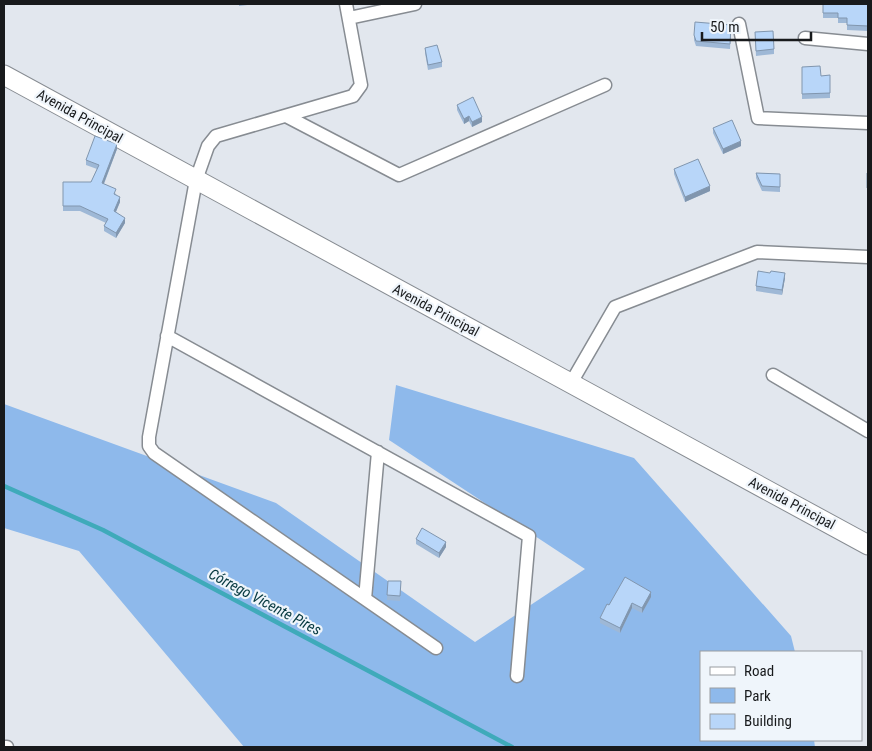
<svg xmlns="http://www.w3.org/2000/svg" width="872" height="751" font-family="'Roboto Condensed',sans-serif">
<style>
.green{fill:#8eb9eb}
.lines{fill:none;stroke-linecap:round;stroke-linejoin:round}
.stream{stroke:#3faaba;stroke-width:4.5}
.street-casing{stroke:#878c92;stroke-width:15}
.secondary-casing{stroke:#878c92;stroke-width:21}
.street{stroke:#fff;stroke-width:12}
.secondary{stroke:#fff;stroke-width:19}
.wall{fill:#9eb8d6}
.shaded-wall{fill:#8196ae}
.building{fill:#b8d6f9;stroke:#8196ae}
.labels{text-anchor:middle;stroke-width:4.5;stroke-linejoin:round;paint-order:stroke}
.street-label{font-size:14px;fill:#181a1c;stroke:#eff5fb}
.water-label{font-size:15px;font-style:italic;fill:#05383f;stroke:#eff5fb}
</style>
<rect width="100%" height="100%" fill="#e2e7ee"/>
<path class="green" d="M396 385 634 458 791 636 795 652H701V740H814L815 747H244L79 551 4 528V404L276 503 475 642 585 569 389 440Z"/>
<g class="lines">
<path class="stream" d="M4 486 103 530 512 747"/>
<g class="street-casing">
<path id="street" d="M346 4 361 85 353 96 216 136 208 146 196 180 149 437V446L154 453 436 648
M349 18 415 4
M739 24 758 118 868 123
M805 38 868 44
M286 116 399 175 605 85
M167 336 529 536 517 676
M773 375 868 431
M571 383 615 307 757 252 868 257
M365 599 378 452
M5 747H7"/>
</g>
<g class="secondary-casing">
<path id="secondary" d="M4 75 868 545"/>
</g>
<use href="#street" class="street"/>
<use href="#secondary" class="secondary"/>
</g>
<path class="wall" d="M239 4H256L239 6Z
M686 4H704V5Z
M823 4H868V31L847 30V23H838V18H823Z
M731 30 730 49 696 46 694 40V35Z
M755 32 774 49V54L756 56Z
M425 48 442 62V67L428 70 425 53Z
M802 67 821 76 830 75V98L802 99Z
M457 105 482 122 472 127 469 121 464 124 457 110Z
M713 128 741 146 723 154 713 133Z
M117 149 104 184 116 194 120 202 116 212 125 223 116 238 104 231V226L106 223 80 211H63V182H91L97 169 86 165V160Z
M674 169 710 191 685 202 674 174Z
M756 173 780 174V192L762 191 756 178Z
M785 278 782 295 756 291V286Z
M416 539 446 547 439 558 416 544Z
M388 581H401L400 601 387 600Z
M651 597 642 613 632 608 620 633 600 623V618L609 605Z"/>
<path class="shaded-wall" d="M469 116V121L464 124V119Z
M482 117V122L472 127V122Z
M741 141V146L723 154V149Z
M117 144V149L102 188V183Z
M710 186V191L685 202V197Z
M120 197V202L114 216V211Z
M125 218V223L116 238V233Z
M785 273V278L782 295V290Z
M446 542V547L439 558V553Z
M651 592V597L642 613V608Z
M632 603V608L620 633V628Z"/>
<path class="building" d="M823 4H868V26L847 25V18H838V13H823Z
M695 22 731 25 730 44 696 41 694 35Z
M773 31 774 49 756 51 755 32Z
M437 45 442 62 428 65 425 48Z
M820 66 821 76 830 75V93L802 94V67Z
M473 97 482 117 472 122 469 116 464 119 457 105Z
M732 120 741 141 723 149 713 128Z
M95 136 117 144 102 183 116 189 114 194 120 197 114 211 125 218 116 233 104 226 108 219 80 206H63V182H91L99 165 86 160Z
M698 159 710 186 685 197 674 169Z
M756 173 780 174V187L762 186Z
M867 173H868V188H867Z
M758 271 770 273 771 271 785 273 782 290 756 286Z
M422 528 446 542 439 553 416 539Z
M625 577 651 592 642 608 632 603 620 628 600 618 607 604 609 605Z
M388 581H401L400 596 387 595Z"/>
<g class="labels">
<g class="street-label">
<text transform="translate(80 116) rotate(29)" y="5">Avenida Principal</text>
<text transform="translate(436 310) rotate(28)" y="5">Avenida Principal</text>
<text transform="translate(792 503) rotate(28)" y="5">Avenida Principal</text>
</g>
<g class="water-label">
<text transform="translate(265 602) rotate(28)" y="5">Córrego Vicente Pires</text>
</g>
</g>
<rect width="872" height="751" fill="none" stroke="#181a1c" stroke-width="10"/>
<rect x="700" y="651" width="162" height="90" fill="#eff5fb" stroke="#999da2"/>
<rect x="710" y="667" width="25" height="8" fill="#ffffff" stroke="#999da2"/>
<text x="744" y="676" font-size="15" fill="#181a1c">Road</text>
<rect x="710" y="688" width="25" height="15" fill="#8eb9eb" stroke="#999da2"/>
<text x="744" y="701" font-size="15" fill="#181a1c">Park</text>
<rect x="710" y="714" width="25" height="15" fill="#b8d6f9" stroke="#999da2"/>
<text x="744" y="726" font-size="15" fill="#181a1c">Building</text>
<path d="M702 32v8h109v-8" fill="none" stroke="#181a1c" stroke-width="2.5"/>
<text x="710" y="32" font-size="15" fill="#181a1c" stroke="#eff5fb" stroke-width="4" paint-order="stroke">50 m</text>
</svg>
